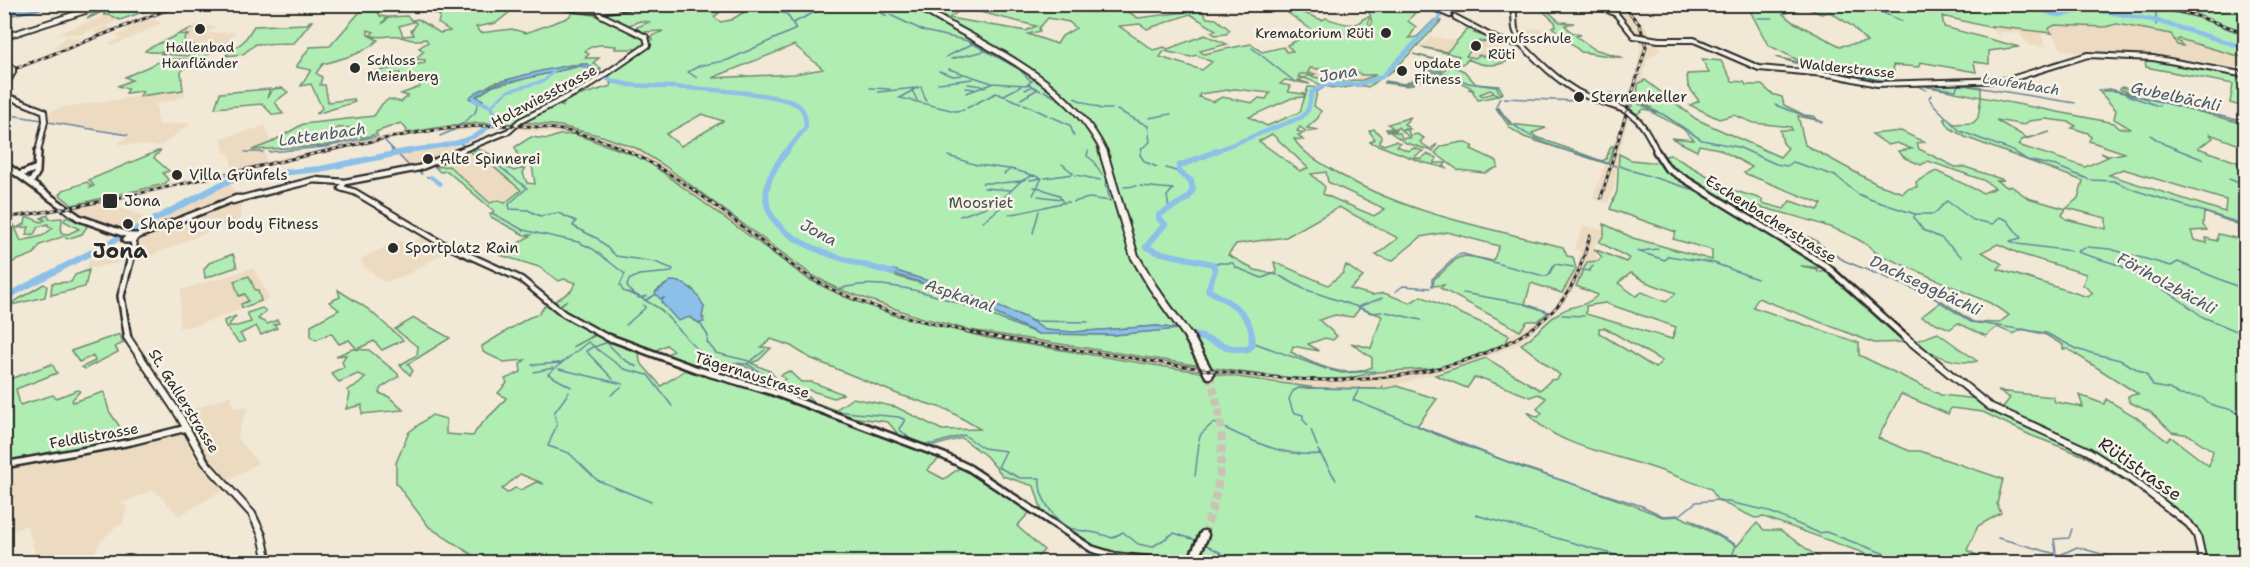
<svg xmlns="http://www.w3.org/2000/svg" width="2250" height="567" font-family="'Shantell Sans',sans-serif">
<style>
.built{fill:#ecdbc1}
.green{fill:#b0edb3;stroke:#6e8c6f;stroke-width:1.5;fill-rule:evenodd}
.water{fill:#8cc0e9;stroke:#65849d;stroke-width:1.5}
.lines{fill:none;stroke-linecap:round;stroke-linejoin:round}
.stream{stroke:#65849d;stroke-width:1.5}
.canal-far1{stroke:#8cc0e9;stroke-width:3}
.canal{stroke:#8cc0e9;stroke-width:4}
.river-far2{stroke:#8cc0e9;stroke-width:4.5}
.river-far1{stroke:#8cc0e9;stroke-width:6}
.river{stroke:#8cc0e9;stroke-width:7}
.highway-tunnel{stroke:#cac2b4;stroke-width:8;stroke-dasharray:8 4;stroke-linecap:butt}
.minor-far2-casing{stroke:#2b2b2b;stroke-width:8}
.minor-far1-casing{stroke:#2b2b2b;stroke-width:9}
.minor-casing{stroke:#2b2b2b;stroke-width:10}
.major-far2-casing{stroke:#2b2b2b;stroke-width:8}
.major-far1-casing{stroke:#2b2b2b;stroke-width:10}
.major-casing{stroke:#2b2b2b;stroke-width:10}
.highway-far2-casing{stroke:#2b2b2b;stroke-width:9}
.highway-far1-casing{stroke:#2b2b2b;stroke-width:11}
.highway-casing{stroke:#2b2b2b;stroke-width:13}
.minor-far2{stroke:#f7f3e8;stroke-width:4}
.minor-far1{stroke:#f7f3e8;stroke-width:4.5}
.minor{stroke:#f7f3e8;stroke-width:5}
.major-far2{stroke:#f7f3e8;stroke-width:4}
.major-far1{stroke:#f7f3e8;stroke-width:5}
.major{stroke:#f7f3e8;stroke-width:6}
.highway-far2{stroke:#f7f3e8;stroke-width:5}
.highway-far1{stroke:#f7f3e8;stroke-width:7}
.highway{stroke:#f7f3e8;stroke-width:8}
.rail-casing{stroke:#2b2b2b;stroke-width:3}
.rail{stroke:#f7f3e8;stroke-width:1.5;stroke-dasharray:4;stroke-linecap:butt}
.major-bridge-casing{stroke:#2b2b2b;stroke-width:8;stroke-linecap:butt}
.major-bridge{stroke:#f7f3e8;stroke-width:4}
.poi-dot{fill:#2b2b2b;stroke:#f7f3e8;stroke-width:2}
.labels{text-anchor:middle;stroke-width:5;stroke-linejoin:round;paint-order:stroke}
.far-poi-label{font-size:14px;fill:#2b2b2b;stroke:#f7f3e8;text-anchor:start}
.far-street-label{font-size:14px;fill:#2b2b2b;stroke:#f7f3e8}
.far-water-label{font-size:14px;font-style:italic;fill:#485864;stroke:#f7f3e8}
.street-label{font-size:15px;fill:#2b2b2b;stroke:#f7f3e8}
.poi-label{font-size:15px;fill:#2b2b2b;stroke:#f7f3e8;text-anchor:start}
.park-label{font-size:15px;fill:#465246;stroke:#f7f3e8}
.water-label{font-size:16px;font-style:italic;fill:#485864;stroke:#f7f3e8}
.near-street-label{font-size:18px;fill:#2b2b2b;stroke:#f7f3e8}
.district-label{font-size:21px;font-weight:bold;fill:#2b2b2b;stroke:#f7f3e8}
</style>
<rect width="100%" height="100%" fill="#f2e8d6"/>
<filter id="ink" filterUnits="userSpaceOnUse"><feTurbulence type="fractalNoise" baseFrequency=".0167" numOctaves="2"/><feDisplacementMap in="SourceGraphic" scale="12" xChannelSelector="R" yChannelSelector="G"/><feConvolveMatrix kernelMatrix="1 2 1 2 8 2 1 2 1" color-interpolation-filters="sRGB"/></filter>
<g filter="url(#ink)">
<path class="built" d="M180 5H184L148 18 162 23 115 45 108 44 121 38 116 36 128 30 123 29 7 74H10L5 84V72L64 49 54 47 67 37 87 40 99 35 93 32 107 26 116 29Z
M1611 5H1622L1643 23 1661 49 1648 59 1642 78 1645 80 1638 84 1637 103H1633L1630 110 1619 154 1613 191 1608 203 1592 199 1629 103 1625 100 1635 81 1640 49 1639 37Z
M111 13 121 20 82 34 54 35Z
M197 24 217 27 207 33 235 32 227 43 208 57H176L143 51Z
M2055 25 2129 26 2170 35 2177 45H2180L2176 39H2179L2191 41 2245 58V75L2143 56 2082 54 2061 49 2056 38 2050 34H2041L2046 47 2029 45 2019 33 1997 32 2005 43 1990 26 2052 29Z
M1470 27 1509 44 1498 45 1515 58 1492 66 1479 65 1465 57 1421 46 1431 36 1457 41Z
M1550 28 1564 41 1528 44 1522 38 1531 37 1525 30Z
M1287 45 1294 49 1380 75 1369 80 1314 82 1296 77 1264 52Z
M184 90 185 97 156 104 158 125 191 123 161 146 117 144 130 135 47 122 51 111 63 107Z
M419 122 491 123 485 129 404 136 123 197 116 201V207L135 212 152 222 228 184H231L241 205 240 219 130 264 134 246 131 236 87 222 72 205 236 169 231 168V157L224 152 221 138 266 126 270 143 253 150 265 151 266 161 405 132Z
M522 122 561 126 602 136 636 148 665 166 812 275 865 300 992 334 1293 379H1345L1377 372 1436 368 1464 360 1506 343 1509 335 1539 320 1556 305 1577 268 1580 251 1574 249 1584 226 1603 230V236L1594 245 1598 261 1582 274 1581 280 1562 305 1518 344 1474 362 1383 389 1316 388 988 338 869 307 808 279 643 158 582 136 514 129Z
M454 145 484 159 521 190 505 203H491L449 166 410 169 397 155 415 149Z
M426 235 451 249 407 275 384 282 363 265 361 259 399 240 407 244Z
M130 251 128 261 86 269 89 260Z
M253 268 269 296 267 300 197 325 179 328 181 290Z
M231 395 234 408 248 406 237 437 258 463 224 483 216 475 179 415Z
M184 434 194 457 225 489 179 516 154 490 120 504 127 506 122 525 115 527 100 542 92 559 78 562H38L27 525 5 535V466Z"/>
<path class="green" d="M432 4 511 11 496 23 476 27 480 33 512 29 526 33 567 18 573 13C592 12 633 23 645 42L639 49H615L616 46C604 45 594 43 585 51L589 54 585 58H599L593 63 601 68 600 71 586 64 570 65 493 83 470 97 478 103 482 100 476 97 493 86 580 66 586 67 602 77 548 105 542 103 533 108 525 101 536 111 513 124C479 120 441 127 406 133L407 130 401 123 376 132 377 134 361 138 360 130 363 127 337 128 333 133H357L358 138 323 146 252 150 270 143 303 124 374 116 382 104 389 99 401 102 408 96 401 94 420 87 419 79 398 83 400 73 378 76 365 73 425 63V60L415 59 424 51 419 48 428 42 426 39C412 42 404 38 398 36 389 34 380 40 370 35L374 32 368 30V35L378 40C362 55 344 58 323 64L316 73 322 77 320 85H325L328 102 354 99 355 102 316 114 322 108 311 84 301 86 311 70 296 67 310 47 330 46 366 5H396L378 12 380 16 387 17 382 24 389 17 407 16 413 22 399 26 403 36 414 35 411 30 414 28 416 23 413 20 418 19 440 33 450 31 438 23 440 16 426 8 411 9 417 5Z
M962 4H1039L1045 8 1051 5H1069L1090 12 1124 9 1138 18 1202 10 1207 18 1216 19 1230 30 1226 34 1215 35 1211 32 1216 30 1190 14 1147 29 1140 24 1119 26 1153 50 1164 47 1168 49 1205 35 1227 44 1200 51 1204 54C1221 50 1234 47 1251 44L1262 52 1283 47 1286 52 1293 51 1287 45 1306 36 1311 38 1319 35 1288 13 1299 11 1322 20 1326 18C1335 21 1347 26 1356 24 1362 22 1362 17 1369 17L1368 39 1372 22 1367 5H1414V9L1432 12 1417 10 1408 21 1416 27 1409 38 1417 37 1434 20 1441 21 1394 70 1368 87C1359 83 1350 88 1340 88 1326 89 1316 82 1304 78L1298 80 1310 84 1285 80 1280 84 1291 86 1288 92 1304 94V97L1292 98 1249 117 1267 126 1300 112 1308 87 1323 88 1317 92 1314 106 1321 111 1318 118 1307 128 1319 130 1307 132 1300 127 1297 131 1304 133 1298 135 1303 140 1294 139C1303 153 1316 160 1329 168 1399 212 1483 227 1563 247L1567 256 1573 257 1576 269 1562 293 1531 283 1525 304 1548 312 1538 321H1527L1520 331 1440 288 1444 285 1433 286 1434 279C1465 255 1450 252 1493 261L1499 246 1447 232 1421 237 1392 261 1376 255 1398 238 1339 207 1286 237 1236 244 1228 255 1255 270 1277 275 1274 262 1328 285 1343 273 1346 265 1363 277 1350 289 1372 295 1384 293 1410 303 1421 296 1509 335 1506 343 1464 360 1436 368 1377 372 1345 379H1302L1240 372 970 330 919 317 838 289 812 275 665 166 636 148 602 136 560 126 522 122 557 104 564 107 558 104C576 95 593 92 611 86L610 83H618L608 77 653 39 650 37 663 31 644 32 635 28 649 22 640 21 629 25 602 13 645 5H670L719 13 714 17 721 22 731 20 749 9 728 5H946L945 7 955 9ZM964 8 1036 26 1026 31 949 18ZM1048 18 1069 22 1076 28 1062 36 1057 44 1028 34 1040 31 1039 28ZM794 45 823 69 794 74 712 78ZM1164 51 1191 57 1196 55 1212 62 1202 70 1160 57ZM1310 68 1358 73 1362 75H1376L1362 80 1331 81 1330 76 1326 75 1328 77C1322 80 1317 77 1310 76L1315 74 1311 73 1305 78 1298 77 1300 74H1307ZM1235 89 1270 93 1266 99 1259 98 1253 103 1222 97 1213 102 1199 97 1200 94ZM702 114 723 121 681 146 666 134ZM1272 134 1308 168 1300 171 1259 141ZM1326 172 1328 182 1385 209 1374 216 1323 194 1325 187 1311 174ZM893 270 954 289 1027 318 1045 330 1073 332 1157 326 1177 329 1113 335 1039 334 945 290 888 274ZM1360 308 1382 316 1371 348 1351 343 1372 358V367C1348 380 1312 364 1291 352L1293 346 1319 351 1308 344 1325 338 1333 340 1337 336 1319 320 1335 315 1353 317Z
M107 5 115 6 105 9 133 5 160 6 120 20 109 15H103L105 14 102 12 87 19 93 14 103 11 100 8Z
M1536 5H1541L1560 22 1574 23 1565 25 1571 32 1581 35 1576 36 1594 49 1624 58 1581 52 1552 27 1556 26 1555 22Z
M1747 5H2139L2196 17 2245 35V58L2179 39 2177 40 2183 46 2177 45 2171 34 2117 24 2105 27 2055 25 2048 29 2052 33 1991 26 1992 28 1942 16 1944 27 2019 47 1989 51V64L1974 62 1976 72 1920 62 1919 67 1893 65 1894 72 1865 69 1886 78 1887 84 1819 73 1817 69 1775 57 1804 63 1768 45ZM1805 7 1821 14 1830 12 1852 26 1867 42 1840 46 1793 22 1783 14Z
M2155 5H2245V31Z
M310 21H312L294 43 256 44 243 54 225 56 244 41 254 26 307 24Z
M192 28 179 34 189 35 184 38 185 42C173 50 160 55 145 51L147 49Z
M1471 29 1476 32 1474 33 1509 44V45L1479 41 1466 56 1475 58 1479 55 1506 62C1493 67 1481 66 1468 59L1465 63 1452 66 1464 71 1476 84 1499 86 1503 93 1498 95 1490 90 1480 94 1483 96 1494 93 1497 96 1478 100 1472 90 1468 89 1473 90 1470 87 1443 74H1435L1408 86 1384 83 1386 81 1405 84 1431 70H1444L1450 64 1413 54 1452 63 1459 56 1421 47 1447 52 1467 30Z
M187 45H194L190 48 192 49 215 50 203 57 160 54Z
M165 59H193L181 72 183 90 140 96 143 91 126 93 128 89 118 86 132 80 125 77Z
M1702 59 1721 61 1732 81 1744 82 1746 85H1762L1772 94 1782 97 1784 105 1804 115 1813 116 1817 120 1798 116 1805 145 1877 184 1903 193 1907 189 1917 187 1916 182 1936 171 1983 193 1995 188 1983 180 1928 161 1921 165 1905 158 1898 151 1912 149 1897 143 1888 145 1872 134 1901 131 1924 142 1917 143 1919 149 1955 167H1965L2004 180 1997 181 2007 187 2011 186 2028 198 2066 209 2062 215 2066 219 2106 229V218L2067 208 2078 198 2083 181 1965 137 1950 128 1944 119 1948 118 1954 124 1973 123 1978 118 1981 97 1925 86 1959 84 1981 87V97L2114 123 2119 128 2131 129 2114 119 2116 110 2098 90 2110 89 2138 96 2120 89 2122 87 2145 94 2143 97 2245 124V147L2210 134 2213 138 2198 148 2245 165V227L2204 212 2203 225 2207 230 2191 231 2194 240 2207 243 2206 238 2217 241 2218 234 2239 239 2241 235 2245 236V562H2207L2198 530 2186 518 2153 492 2090 449 2001 410 2010 398 1998 391 2053 397 2055 402 2083 407 2079 395 2104 404 2106 399 2136 417 2167 441 2171 437 2209 466 2213 451 2189 435 2172 432 2150 412 2129 402 2128 396 2138 394 2068 349H2063V345L2046 335 2023 329 2013 334 1997 327 1986 336 1958 323 1950 329 1921 317 1942 301 1973 322 1999 323 2009 315 1990 303 1876 253C1855 228 1774 211 1741 202L1740 206 1755 213C1748 214 1736 209 1734 202L1729 203 1677 172 1664 156 1671 155 1732 190 1762 199V203L1784 209 1790 201 1818 210 1822 204 1744 173 1752 167 1719 149 1699 145 1697 151 1671 138 1694 140 1682 128 1653 113 1656 112 1644 109 1637 114 1630 109 1635 100 1652 108 1637 97 1638 84 1645 80 1696 119 1780 157 1788 148 1783 143 1780 130H1792L1791 127 1754 123 1734 115 1719 119 1690 105 1699 101 1688 86 1687 74 1709 73ZM2046 119 2069 122 2076 126 2072 128 2088 133 2091 137 2089 141 2125 153 2108 156 2101 153 2108 157 2085 167 2018 145 2022 140 2050 132 2027 138 1996 120 2024 125 2029 121ZM2123 169 2226 200 2225 212 2109 175ZM1998 244 2020 254 2086 274 2083 285 2093 293 2088 297 1998 269 2002 264 1982 252Z
M2150 59 2245 75V101L2240 106 2230 103 2233 84 2146 67 2145 60Z
M282 88 288 92 275 102 283 114 273 115 262 104 215 108 220 93 270 89 267 98 273 89Z
M1496 108H1499L1510 124 1546 128 1532 133 1536 137 1602 161 1606 159 1611 146H1614L1608 164 1524 137 1510 128Z
M1411 117 1404 124 1410 129H1402L1408 130 1410 136 1417 134 1424 138 1420 142 1430 149 1437 144 1433 151 1406 143 1390 132 1398 129 1394 132 1400 133 1402 138H1410L1398 127 1388 131 1386 129 1393 128 1388 124Z
M1374 129 1381 136 1380 143 1384 145 1395 141 1400 143 1397 146 1408 151 1414 148 1423 151 1414 157 1421 159 1427 154 1437 158 1434 163H1446L1444 166 1446 168 1422 162 1370 142 1375 139 1369 131Z
M574 134 643 158 808 279 845 297 894 315 988 338 1166 367 1316 388 1383 389 1397 386 1437 399 1417 426C1497 462 1582 484 1663 517L1680 516 1737 546 1757 523 1764 530H1780L1825 562H1179L1116 552 1095 547 1075 537 1042 511 1034 486 1003 476 986 456 962 438 930 447 902 439 888 422 834 415 773 388 759 373 742 365 711 364 704 370 661 356 674 351 666 345 651 353 625 344 566 313 559 307 567 300 558 306 554 302 571 291 576 283 564 279 559 281 539 267 500 255 531 235H524L491 217 490 214 494 211 447 171 440 172 435 167 449 166 490 203 499 200 505 203 521 190 484 159 465 149C478 144 486 156 498 155L495 157 501 165 514 171 526 167 523 173 527 183 535 184 532 166 518 155 515 147 531 137 548 139 559 135ZM666 284 692 288 704 307 702 317 704 318 699 323 662 302 664 298 656 295V291ZM771 339 791 346 810 358 900 395 948 410 980 429 942 430 896 407 853 398 835 410 814 402 803 393 809 390 834 398 843 394 812 382H801L789 371 781 375 785 379 780 383 770 371 751 363 759 360 771 348 761 347Z
M1463 142 1473 146 1471 149 1497 161 1498 167 1485 173 1458 170 1435 153 1442 146Z
M158 151H160L154 158 169 171 163 173 168 180 165 184 72 205 60 195 63 190 87 182 91 186 89 188 94 186 89 180Z
M1619 154 1631 160 1660 163 1825 268 1801 266 1817 269 1818 272 1829 268 1909 342 1874 343 1758 298 1753 307 1859 343V355L1941 395 1978 399 2112 466 2155 500 2087 457 2030 435 1983 412 1951 408 1948 414 1901 394 1878 438 1910 451H1920L2003 479 1997 504 2001 513 1978 526 1967 550 1985 560 2008 562H1888L1764 517 1755 518 1717 500 1711 489C1688 481 1667 472 1644 465 1607 453 1552 444 1527 412L1538 417 1542 413 1537 409 1546 398 1538 394 1530 397 1484 379 1474 378 1467 388 1435 375 1486 358 1540 390 1551 380 1557 379 1560 375 1521 344C1536 336 1545 322 1559 313 1574 303 1581 310 1598 295L1576 286 1587 262 1598 261 1602 257 1594 249 1626 262 1629 258 1599 242 1604 235V224L1633 238 1712 260V250L1673 239 1676 232 1610 209 1617 191ZM1631 273 1646 282 1676 293 1666 302 1642 292 1636 296 1618 283ZM1605 303 1676 327 1672 339 1586 314V306ZM1599 328H1605L1662 361 1655 368 1599 333Z
M48 215 49 219 62 218 61 233 68 234 79 229 64 221 66 217 88 225 82 234 67 239 64 236 40 245 34 254 5 265V223L6 227 14 225 21 241 42 236 53 228 48 226V224L38 227 34 234 26 235 29 227 16 228 25 224 26 218 29 217 41 222 45 220 41 218Z
M1785 227 1815 240 1824 248 1815 245 1806 248 1798 244 1805 241 1795 237 1787 238 1775 231Z
M233 254 237 267 205 278 204 269 209 263Z
M89 270 85 287 51 295 52 283 71 282 75 275Z
M249 276 255 290H258L261 301 242 308 241 304 248 301 245 294 239 296 234 281Z
M44 284 47 286 45 297 7 306Z
M338 290 368 309 403 340 382 350 374 341 357 349 349 340 339 344 331 333 316 340 311 337V325L339 310 329 302 340 297Z
M547 302 572 323 596 334 572 347 596 335 639 353 640 362 661 386 687 369C773 394 856 429 941 457L927 470 944 479 961 467 1030 512 1017 526 1044 550 1033 562H483L429 527 396 483V463L409 432 432 415 446 419V434L473 436C481 420 496 413 506 398L498 393 507 383 505 379 521 372 520 364 525 360 504 362 483 352 482 346 528 318 539 314ZM520 474 542 483 544 484 536 482 521 490 515 488 507 493 502 489Z
M262 308 266 311 258 319 268 324 277 320 279 323 274 325 277 328 261 335 256 326 240 334 245 341 239 343 225 326 224 321 236 316 228 326H237L251 322 247 313Z
M414 318 450 338 408 364 413 371 410 375 400 365 417 355 418 347 395 329Z
M1938 333 1977 361C1966 365 1941 359 1932 352L1928 353 1916 341Z
M120 334 123 343 115 347 118 352 85 369 82 367 95 361 93 356 79 362 71 351Z
M352 349 369 350 397 373 399 376 381 388 379 393 389 397 403 410 362 414V405L346 409 350 394 347 390 359 384 366 377 358 374 339 382 331 373 344 367 342 361 346 355 336 356Z
M52 364 57 373 16 389 20 405 53 395 56 398 78 390 80 391 72 400 73 402 104 392 109 411 128 439 125 442 5 462 4 381Z"/>
<path class="water" d="M4 5 5 4 58 5 8 16 5 15Z
M587 64 605 75 602 77 586 67 580 66 493 86 476 96 483 100 479 103 469 98C481 83 567 63 587 64Z
M893 270 954 289 1027 318 1045 330 1073 332 1157 326 1179 329 1113 335 1039 334 945 290 885 271Z
M671 281C687 281 698 293 704 307L702 317 704 322 699 323 690 317 678 321 661 302 664 298 660 299 655 293Z"/>
<g class="lines">
<path class="stream" d="M866 4 887 16
M1863 4 1902 21
M830 6 833 4
M2156 8V25
M890 15 924 31 968 41 1019 69 1031 81
M1758 18H1772
M793 23 827 6
M1252 48 1295 82
M946 57 972 44
M951 59 985 51
M1797 63 1885 81
M949 69 992 83 1027 85
M939 71 953 76 962 75
M697 78 688 72 699 66 728 60 796 29 787 14 766 10 769 4
M1385 82 1406 85 1432 72H1442L1468 83 1497 87 1500 94
M938 83 973 79
M1029 83 1035 79
M968 84 982 86
M1028 84 1041 91
M1918 86 1926 90
M921 87 926 101
M1928 87 1956 90 1958 85H1963L2075 103
M870 88 890 89
M966 88 974 89
M912 90 917 100
M1025 90 1031 87
M1044 91 1062 101
M2102 91H2115L2246 122
M878 92 916 88
M966 93 992 84
M1004 95 1021 86
M2126 95 2159 106
M899 98 919 87
M901 98 955 111 964 110
M1074 98 1101 109H1112
M1504 98 1577 101
M1602 98 1612 93 1627 100
M1929 98 1931 95
M1021 99 1038 89
M1930 100 1937 108
M1635 102 1664 115 1702 140 1738 147 1776 164 1787 166 1793 162 1836 176 1858 194 1872 200 1915 214H1934L1947 201 1973 220 1993 224 1999 217 2007 220 2021 238 2010 241 2017 244 2072 251
M1024 104 1047 115
M1775 105 1822 122
M1496 106 1500 98
M967 108 996 93 1021 103
M1497 108C1525 144 1568 150 1610 164
M1938 109 1960 131 2013 151 2027 160 2056 166 2090 180 2114 181 2134 190 2246 225
M1117 110 1148 126 1150 142 1142 148 1140 155 1145 162 1157 167
M4 114 42 120
M1050 116 1070 125 1074 136
M1149 118 1171 114
M48 122 128 135
M459 126 475 113 478 103
M2150 135 2164 144 2204 160
M440 136 454 130
M385 141 408 165
M457 142 487 157 527 188 509 204 510 209 528 210 540 216 558 213 576 221 573 226 598 239 616 256 655 262 673 269 672 272 639 275 629 280 627 286 631 292 660 309 708 361 747 364 781 385 792 387 810 403 834 411 899 417 905 420 899 429 916 444H933L964 435 983 448 1006 451 998 467 1020 478H1040C1039 489 1042 496 1047 505 1069 541 1079 524 1112 538L1123 532 1138 544 1152 547 1174 533 1198 541
M391 148 393 153
M1088 151 1087 156 1095 162
M245 152H263
M269 152 325 147 378 136
M948 156 977 165
M1062 164 1073 173
M1095 164 1102 175
M979 165 1016 170
M1613 165 1616 166
M1620 166 1631 170
M1166 168 1179 172
M415 170 422 174
M1018 171 1042 178
M1633 171 1691 189
M1004 174 1011 169
M1076 175 1100 180
M427 177H432
M1045 178 1073 174
M2229 179 2246 186
M1030 180 1041 178
M1106 180 1105 186 1108 187
M982 183H999
M1001 183 1021 181
M1140 186 1173 189 1167 196 1169 209
M1033 187 1041 188
M1124 187 1136 186
M984 188 1010 190
M1042 189 1059 195 1063 202
M1693 190 1733 212
M1033 195 1042 178
M1038 196 1061 199
M954 198 968 201
M971 201 1000 200
M1073 202 1089 198 1110 201 1107 187
M974 211 998 203 1021 181 1034 175
M492 213 523 230 578 242 593 249 625 274 620 285 623 291 644 299
M1009 214C1030 213 1048 204 1069 202
M1915 214 1914 218 1923 230 1941 238 1962 257
M960 216 972 212
M983 222 1001 207
M1777 229 1824 247
M1033 233 1039 211
M2087 247 2110 249 2171 266 2178 262 2246 290
M1637 251 1665 260 1668 256 1714 263 1757 279
M1641 251 1658 249
M2078 251 2085 248
M1830 252 1845 261 1931 296 1971 322 2046 333 2079 350 2120 360 2146 374 2153 386 2169 389 2180 395 2201 397 2212 405 2232 410 2246 419
M2077 252 2119 265 2173 295 2203 317 2246 335
M1211 263H1233L1235 267 1262 278 1275 273
M1582 270 1589 271 1593 266
M1280 276 1304 289 1358 307 1382 298
M1432 286V279L1458 255 1463 254 1544 276H1548L1555 264 1573 267
M840 289C893 270 985 314 1036 333
M1395 292 1403 286 1430 288
M1463 293 1525 304 1549 312
M638 298 647 296
M646 300 655 295
M643 305 645 307
M1358 307 1371 313 1382 312
M1386 312 1421 320
M1562 315 1584 316
M1029 321 1088 322
M700 323 708 336 707 342 716 353 749 361
M626 325 645 308
M608 342 594 347 624 369 648 375 672 406
M1252 342 1326 369
M607 343 623 359 637 367
M747 364 765 350
M532 365 560 363
M559 369 623 384
M1330 370 1342 373 1375 371
M534 372 553 368
M571 387 548 374 588 342 594 346 586 351 613 379
M1360 388 1353 400 1523 468 1642 506 1663 516 1680 515 1696 502 1719 500 1765 510 1819 533 1826 532 1907 562
M569 392 554 413 557 424 548 446 569 453 597 480 651 502
M611 395 621 387
M1308 425 1303 420V415L1293 412 1289 399 1293 391 1299 388 1381 389 1383 386
M1311 430 1317 446
M1199 440 1201 434 1213 423C1248 438 1281 458 1320 454
M1318 450 1336 480
M1195 476 1199 443
M1476 515 1640 562
M1690 519 1736 545 1730 562
M1998 538 2060 555
M1205 544 1221 553 1218 562
M2056 552 2054 539 2069 538 2072 529
M2059 562 2060 555 2077 547 2129 562"/>
<path class="canal-far1" d="M491 106 508 91 544 81 554 71"/>
<path class="canal" d="M431 177 440 184"/>
<path class="river-far2" d="M2036 4C2050 17 2066 19 2082 7L2157 21 2246 48
M598 73 612 81 630 85C662 87 779 90 799 106 806 111 805 120 806 127L786 152
M401 152C432 146 480 146 496 117L491 106 474 100
M1213 152 1302 117 1308 110 1312 92 1324 85 1359 84 1382 77 1439 18 1446 4"/>
<path class="river-far1" d="M787 151C719 233 835 257 893 273
M1217 151 1179 166V172L1191 181 1193 189 1188 198 1159 215V219L1165 224 1146 247 1157 252 1213 264 1215 270 1208 290C1228 301 1252 312 1252 339
M4 298 226 182 250 176 320 169 409 151
M1182 330 1205 339"/>
<path class="river" d="M1201 337 1230 348 1247 350 1252 345V337"/>
<path class="highway-tunnel" d="M1204 535C1224 476 1229 434 1209 374"/>
<g class="minor-far2-casing">
<path id="minor-far2" d="M1425 4 1450 15
M1455 17 1498 40 1519 44
M457 152 509 131 520 121 587 87 648 45 646 37 601 15 599 10"/>
</g>
<g class="minor-far1-casing">
<path id="minor-far1" d="M345 182 341 188 355 192 439 242 521 279 564 314 610 339
M243 198 314 180 345 182 419 168 461 151
M167 225 236 198H243L233 201
M137 236 167 225 159 228"/>
</g>
<g class="minor-casing">
<path id="minor" d="M608 337 698 370 770 391 944 456 969 468 1092 549 1115 556 1170 562
M4 465 131 442 187 428"/>
</g>
<g class="major-far2-casing">
<path id="major-far2" d="M556 4C584 14 611 11 640 4
M975 4H1023
M1512 4C1518 23 1509 23 1522 43
M1595 4 1616 14 1634 36
M4 37 107 4
M1659 40H1694L1759 68 1835 75 1877 84 2008 80 2088 55 2153 58 2246 75
M1523 46C1539 62 1556 79 1576 91 1621 115 1633 98 1657 152
M4 60 13 69
M4 88 13 72
M4 95 44 111 45 121 38 152"/>
</g>
<g class="major-far1-casing">
<path id="major-far1" d="M1656 151 1667 168 1826 266 1907 339
M4 164 79 218 131 236
M19 175 37 168
M31 182 37 172 38 151
M131 236H137L133 240H125Z
M128 339 121 296 134 246 133 240"/>
</g>
<g class="major-casing">
<path id="major" d="M127 337 179 415 205 462 252 514 262 535 268 562
M1905 337 1989 406 2088 451 2130 478 2189 524 2197 535 2203 562"/>
</g>
<g class="highway-far2-casing">
<path id="highway-far2" d="M914 4C981 46 1067 76 1104 152"/>
</g>
<g class="highway-far1-casing">
<path id="highway-far1" d="M1103 151 1134 255 1152 286 1190 339"/>
</g>
<g class="highway-casing">
<path id="highway" d="M1189 337 1209 374
M1192 562 1204 535"/>
</g>
<use href="#minor-far2" class="minor-far2"/>
<use href="#minor-far1" class="minor-far1"/>
<use href="#minor" class="minor"/>
<use href="#major-far2" class="major-far2"/>
<use href="#major-far1" class="major-far1"/>
<use href="#major" class="major"/>
<use href="#highway-far2" class="highway-far2"/>
<use href="#highway-far1" class="highway-far1"/>
<use href="#highway" class="highway"/>
<g class="rail-casing">
<path id="rail" d="M2145 4 2194 15 2246 33
M4 73 182 4
M1601 198 1646 47 1640 25 1622 4
M4 218C104 204 201 179 300 157 383 138 469 117 555 129 635 140 696 191 757 238 782 258 807 278 836 291 923 330 1019 341 1112 355 1235 374 1359 400 1478 356 1513 343 1547 324 1568 292 1579 275 1584 255 1590 236"/>
</g>
<use href="#rail" class="rail"/>
<g class="major-bridge-casing">
<path id="major-bridge" d="M1634 36 1659 40
M13 69V72"/>
</g>
<use href="#major-bridge" class="major-bridge"/>
</g>
</g>
<g class="poi-dot">
<circle cx="200" cy="29" r="6"/>
<circle cx="1386" cy="33" r="6"/>
<circle cx="1476" cy="46" r="6"/>
<circle cx="355" cy="68" r="6"/>
<circle cx="1402" cy="71" r="6"/>
<circle cx="1579" cy="97" r="6"/>
<circle cx="428" cy="159" r="6"/>
<circle cx="177" cy="175" r="6"/>
<rect x="102" y="193" width="16" height="16" rx="3"/>
<circle cx="128" cy="224" r="6"/>
<circle cx="393" cy="248" r="6"/>
</g>
<g class="labels">
<g class="far-poi-label">
<text x="1374" y="38" text-anchor="end">Krematorium Rüti</text>
<text x="1488" y="43">Berufsschule<tspan x="1488" dy="16">Rüti</tspan></text>
<text x="200" y="52" text-anchor="middle">Hallenbad<tspan x="200" dy="16">Hanfländer</tspan></text>
<text x="367" y="65">Schloss<tspan x="367" dy="16">Meienberg</tspan></text>
<text x="1414" y="68">update<tspan x="1414" dy="16">Fitness</tspan></text>
</g>
<g class="far-street-label">
<text transform="translate(1847 68) rotate(6)" y="5">Walderstrasse</text>
</g>
<g class="far-water-label">
<text transform="translate(2021 84) rotate(9)" y="5">Laufenbach</text>
</g>
<g class="street-label">
<text transform="translate(544 96) rotate(-28)" y="5">Holzwiesstrasse</text>
<text transform="translate(1771 219) rotate(32)" y="5">Eschenbacherstrasse</text>
<text transform="translate(752 375) rotate(18)" y="5">Tägernaustrasse</text>
<text transform="translate(184 401) rotate(58)" y="5">St. Gallerstrasse</text>
<text transform="translate(94 436) rotate(-10)" y="5">Feldlistrasse</text>
</g>
<g class="poi-label">
<text x="1591" y="102">Sternenkeller</text>
<text x="440" y="164">Alte Spinnerei</text>
<text x="189" y="180">Villa Grünfels</text>
<text x="124" y="206">Jona</text>
<text x="140" y="229">Shape your body Fitness</text>
<text x="405" y="253">Sportplatz Rain</text>
</g>
<g class="park-label">
<text x="981" y="208">Moosriet</text>
</g>
<g class="water-label">
<text transform="translate(1338 73) rotate(-10)" y="6">Jona</text>
<text transform="translate(2176 96) rotate(12)" y="6">Gubelbächli</text>
<text transform="translate(322 134) rotate(-8)" y="6">Lattenbach</text>
<text transform="translate(819 232) rotate(28)" y="6">Jona</text>
<text transform="translate(2167 283) rotate(29)" y="6">Föriholzbächli</text>
<text transform="translate(1926 285) rotate(25)" y="6">Dachseggbächli</text>
<text transform="translate(960 295) rotate(19)" y="6">Aspkanal</text>
</g>
<g class="near-street-label">
<text transform="translate(2140 469) rotate(35)" y="6">Rütistrasse</text>
</g>
<g class="district-label">
<text x="120" y="258">Jona</text>
</g>
</g>
<rect width="2250" height="567" fill="none" stroke="#f7f3e8" stroke-width="24"/>
<rect x="12" y="12" width="2226" height="543" fill="none" stroke="#2b2b2b" stroke-width="2" filter="url(#ink)"/>
</svg>
